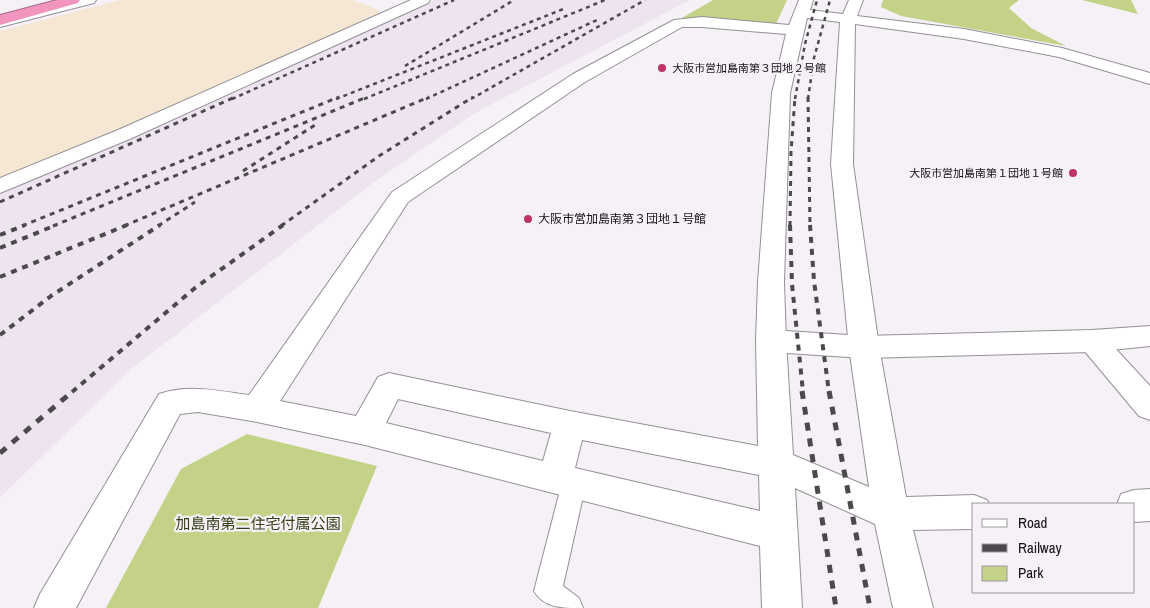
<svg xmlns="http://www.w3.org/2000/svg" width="1150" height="608" font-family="'Archivo Narrow','Noto Sans JP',sans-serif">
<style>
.industrial{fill:#f6e6d4}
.built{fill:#ede4f0}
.green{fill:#c3d286}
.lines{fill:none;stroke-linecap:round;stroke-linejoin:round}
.service-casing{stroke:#939095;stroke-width:2}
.minor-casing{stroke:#939095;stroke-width:2}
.tertiary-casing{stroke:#939095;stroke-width:2}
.motorway-casing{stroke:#a46884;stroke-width:2}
.service{fill:#fff;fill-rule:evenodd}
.minor{fill:#fff;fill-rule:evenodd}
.tertiary{fill:#fff;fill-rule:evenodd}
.motorway{fill:#f195bf;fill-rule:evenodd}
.rail-far3{stroke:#4c494c;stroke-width:2.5;stroke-dasharray:4 4;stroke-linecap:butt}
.rail-far2{stroke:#4c494c;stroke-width:3;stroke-dasharray:5 5;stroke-linecap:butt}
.rail-far1{stroke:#4c494c;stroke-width:4;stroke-dasharray:6 6;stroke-linecap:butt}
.rail{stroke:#4c494c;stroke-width:5;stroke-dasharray:8 8;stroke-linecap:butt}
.poi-dot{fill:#bf3365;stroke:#f5f1f7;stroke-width:2}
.labels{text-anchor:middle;stroke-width:4.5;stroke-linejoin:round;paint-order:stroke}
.far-poi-label{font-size:11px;fill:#151315;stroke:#f5f1f7;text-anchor:start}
.poi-label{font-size:12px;fill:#151315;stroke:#f5f1f7;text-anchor:start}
.near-park-label{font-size:15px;fill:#373e18;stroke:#f5f1f7}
</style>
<rect width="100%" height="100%" fill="#f5f1f7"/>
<path class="industrial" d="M120 0H352L379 10 377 16 127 127 0 179V31Z"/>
<path class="built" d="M436 0H690L475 113 377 180 131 369 0 498V192L111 146Z"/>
<path class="green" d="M713 0H787L776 24 682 18Z
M883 0H1019L1009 8 1031 28 1066 46 901 16 881 7Z
M1082 0H1131L1138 14Z
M247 434 377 466 318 608H106L181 469Z"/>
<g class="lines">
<g class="service-casing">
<path id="service" d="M574 472 583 476 586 483 563 586 579 598 583 608C561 608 544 608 534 591L562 483 565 476Z"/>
</g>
<g class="minor-casing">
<path id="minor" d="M411 0H430L428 3 132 138 0 193V178L118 130Z
M799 0H813L810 10 843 14 849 0H863L857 16 964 29 1062 48 1150 73V84L1059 57 964 39 855 24 853 164 879 347 906 497 974 495 987 500 989 504H974V529L913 530 933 608H893L875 524 795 488 802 608H762L760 546 365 445 257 422 198 412 180 414 76 608H34L40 594 159 394C189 384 218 391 249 395L392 192 573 74 674 20 702 17 789 25ZM807 18 840 22 831 164 849 347 869 487 793 455 786 341 784 282 790 93ZM682 27H702L786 34 772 93 758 282 756 341 758 446 570 411 389 373 378 377 356 416 280 401 408 202 585 82ZM398 399 551 433 543 461 386 423ZM582 440 759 475 760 511 575 468Z
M1092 330 1102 334 1150 386V420L1139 416 1082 348 1077 341 1082 334Z
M1150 489V521L1134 522V504H1117L1121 494 1134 490Z"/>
</g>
<g class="tertiary-casing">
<path id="tertiary" d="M72 0H96L94 3 0 27V17Z
M1150 326V346L1092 352 864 358 771 352 761 348 756 341 761 334 771 330 864 336 1092 330Z"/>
</g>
<g class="motorway-casing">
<path id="motorway" d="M57 0H80L78 3 0 25V15Z"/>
</g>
<use href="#service" class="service"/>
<use href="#minor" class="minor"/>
<use href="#tertiary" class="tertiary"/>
<use href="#motorway" class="motorway"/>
<path class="rail-far3" d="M405 66 514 0
M232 99 454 0
M336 99 566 8
M364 99 605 0
M426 99 597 20
M471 99 645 0
M795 99 805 44 817 0
M808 99 814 58 830 0"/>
<path class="rail-far2" d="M808 97 810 226
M243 171 315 125
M0 202 235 97
M22 226 339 97
M53 226 367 97
M124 226 429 97
M158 226 195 202
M281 226 379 156 473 97
M790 226 791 152 795 97"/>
<path class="rail-far1" d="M790 225 792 284 803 392
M810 225 814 281 829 392
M0 235 25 225
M0 248 56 225
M0 277 127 225
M0 335 51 296 160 225
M72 392 195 288 283 225"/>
<path class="rail" d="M802 391 836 608
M829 391 870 608
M0 453 73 391"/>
</g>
<g class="poi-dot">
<circle cx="662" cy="68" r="5"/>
<circle cx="1073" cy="173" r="5"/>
<circle cx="528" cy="219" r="5"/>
</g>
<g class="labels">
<g class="far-poi-label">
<text x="672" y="72">大阪市営加島南第３団地２号館</text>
<text x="1063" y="177" text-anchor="end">大阪市営加島南第１団地１号館</text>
</g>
<g class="poi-label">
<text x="538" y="223">大阪市営加島南第３団地１号館</text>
</g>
<g class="near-park-label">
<text x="258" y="529">加島南第二住宅付属公園</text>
</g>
</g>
<rect x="972" y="503" width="162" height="90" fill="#f5f1f7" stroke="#9b989d"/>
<rect x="982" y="519" width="25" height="8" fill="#ffffff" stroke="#9b989d"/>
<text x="1018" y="528" font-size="15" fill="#151315">Road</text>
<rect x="982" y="544" width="25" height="8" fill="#4c494c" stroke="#9b989d"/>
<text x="1018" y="553" font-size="15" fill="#151315">Railway</text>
<rect x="982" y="566" width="25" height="15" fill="#c3d286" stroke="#9b989d"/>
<text x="1018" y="578" font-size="15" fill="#151315">Park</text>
</svg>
